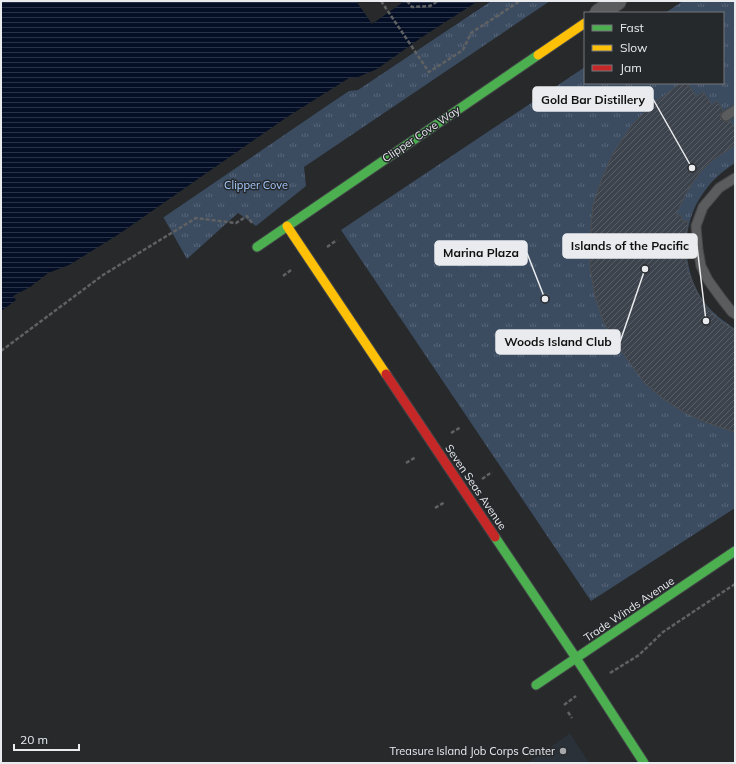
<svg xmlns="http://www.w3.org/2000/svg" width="736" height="764" font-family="Mulish,sans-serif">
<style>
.built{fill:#2a3138}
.grass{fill:url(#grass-tufts)}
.water{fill:url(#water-rules)}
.pier{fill:#27292b}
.building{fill:url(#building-hatch);stroke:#4d4e50}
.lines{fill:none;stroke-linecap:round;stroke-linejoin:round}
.lane-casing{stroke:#444548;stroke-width:11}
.street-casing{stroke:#444548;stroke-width:20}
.fast-casing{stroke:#444548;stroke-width:11}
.slow-casing{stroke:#444548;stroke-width:11}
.jam-casing{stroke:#444548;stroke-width:11}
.path{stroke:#606162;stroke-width:2.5;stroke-dasharray:4 2;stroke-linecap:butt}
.lane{stroke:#5b5c5e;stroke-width:9}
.street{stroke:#5b5c5e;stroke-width:18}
.fast{stroke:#4caf50;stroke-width:9}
.slow{stroke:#ffc107;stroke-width:9}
.jam{stroke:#c62828;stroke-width:9}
.poi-dot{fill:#a6a7aa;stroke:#26292c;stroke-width:1.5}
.labels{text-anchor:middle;stroke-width:3;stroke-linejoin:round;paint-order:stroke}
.street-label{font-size:11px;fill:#eaebee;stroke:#26292c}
.park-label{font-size:11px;fill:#a3cafe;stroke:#26292c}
.poi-label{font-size:11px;fill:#eaebee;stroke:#26292c;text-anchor:end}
.leader{fill:none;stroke:#eaebee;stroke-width:1.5}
.callout-dot{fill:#eaebee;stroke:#26292c;stroke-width:1.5}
.callout{fill:#eaebee;stroke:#eaebee;stroke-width:1.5}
.callout-label{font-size:12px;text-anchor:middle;font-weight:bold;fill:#111}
</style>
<defs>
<pattern id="grass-tufts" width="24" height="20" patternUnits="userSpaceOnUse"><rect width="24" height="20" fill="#3b4c61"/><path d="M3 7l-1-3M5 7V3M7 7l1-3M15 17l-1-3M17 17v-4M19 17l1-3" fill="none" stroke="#586678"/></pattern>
<pattern id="water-rules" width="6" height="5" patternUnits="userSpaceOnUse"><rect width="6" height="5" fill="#040f26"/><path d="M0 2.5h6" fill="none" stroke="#293246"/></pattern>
<pattern id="building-hatch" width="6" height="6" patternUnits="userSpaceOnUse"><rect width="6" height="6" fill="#3c434c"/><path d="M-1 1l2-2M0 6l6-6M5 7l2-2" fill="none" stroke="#585e66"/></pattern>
</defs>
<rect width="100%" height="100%" fill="#27292b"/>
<path class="built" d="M570 733 589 763H527L562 739Z"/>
<path class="grass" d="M464 1H550L304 167 306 186 256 226 238 213 187 259 161 213Z
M683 1H735V163C723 171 712 180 704 192 680 224 681 271 705 303 713 314 724 321 735 329V508L591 601 341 230 585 67V83H723V13H665Z"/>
<path class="water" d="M1 1H491L359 88 349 89 1 311Z"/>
<path class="pier" d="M356 1H400L402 3 372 24Z
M478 1H491L358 90 349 91 331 103 101 260 20 306H18L16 303 1 313V311L16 300 13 296 30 287 48 273 69 265 119 234 287 117 349 78 358 77 377 69 422 37Z"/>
<path class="building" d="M681 83H687L696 97 703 92 712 105 717 101 723 111 720 114 721 119 726 122 730 121 735 128V145L714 159 702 170 693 182 685 195 676 215 682 216 681 220 688 222 686 234V261L688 272 698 295 712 314 723 323 735 330V432L705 422 682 411 662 398 644 382 617 345 604 323 595 296 590 266V238L593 205 602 178 614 152 632 125 653 104Z"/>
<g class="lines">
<g class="lane-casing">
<path id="lane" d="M726 116 735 110
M735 178 719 188 703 207 696 226 698 249 701 266 708 280 721 298 732 312 735 314"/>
</g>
<g class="street-casing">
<path id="street" d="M599 13 617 1"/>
</g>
<g class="fast-casing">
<path id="fast" d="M257 247 538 55
M495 537 576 658 644 763
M536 685 735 551"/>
</g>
<g class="slow-casing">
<path id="slow" d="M538 55 585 23
M287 226 386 374"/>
</g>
<g class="jam-casing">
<path id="jam" d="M386 374 495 537"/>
</g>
<path class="path" d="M381 1 429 72 463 50 471 33 520 1
M407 1 412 7 430 6 438 1
M327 247 337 240
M283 276 291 270
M1 351 103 275 196 218 236 223 247 216 252 223
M451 433 461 427
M406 463 416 457
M482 479 492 472
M435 508 445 502
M610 673 639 655 663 632 735 584
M564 705 576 696
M568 712 572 718"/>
<use href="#lane" class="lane"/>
<use href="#street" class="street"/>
<use href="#fast" class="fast"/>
<use href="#slow" class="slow"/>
<use href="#jam" class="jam"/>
</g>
<circle class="poi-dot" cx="563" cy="751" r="4"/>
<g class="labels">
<g class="street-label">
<text transform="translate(421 134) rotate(-34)" y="4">Clipper Cove Way</text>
<text transform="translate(476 487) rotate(56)" y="4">Seven Seas Avenue</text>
<text transform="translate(629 609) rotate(-34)" y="4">Trade Winds Avenue</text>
</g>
<g class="park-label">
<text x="256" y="189">Clipper Cove</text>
</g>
<g class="poi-label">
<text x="555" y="755">Treasure Island Job Corps Center</text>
</g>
</g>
<path class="leader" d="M692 168L653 99M706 321L697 246M545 299L527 253M645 269L620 342"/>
<g class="callout-dot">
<circle cx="692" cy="168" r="4"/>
<circle cx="706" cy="321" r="4"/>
<circle cx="545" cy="299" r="4"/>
<circle cx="645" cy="269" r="4"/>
</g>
<g class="callout">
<rect x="533" y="87" width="120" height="24" rx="4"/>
<rect x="563" y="234" width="134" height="24" rx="4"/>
<rect x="435" y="241" width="92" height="24" rx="4"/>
<rect x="496" y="330" width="124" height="24" rx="4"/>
</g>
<g class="callout-label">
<text x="593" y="104">Gold Bar Distillery</text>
<text x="630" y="250">Islands of the Pacific</text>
<text x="481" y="257">Marina Plaza</text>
<text x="558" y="346">Woods Island Club</text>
</g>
<rect width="736" height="764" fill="none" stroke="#eaebee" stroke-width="4"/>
<rect x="584" y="12" width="140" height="72" fill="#26292c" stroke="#74777a"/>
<rect x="592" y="25" width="20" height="6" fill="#4caf50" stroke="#74777a"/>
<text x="620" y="32" font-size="12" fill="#eaebee">Fast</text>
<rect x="592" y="45" width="20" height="6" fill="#ffc107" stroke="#74777a"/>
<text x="620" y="52" font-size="12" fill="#eaebee">Slow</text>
<rect x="592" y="65" width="20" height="6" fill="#c62828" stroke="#74777a"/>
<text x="620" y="72" font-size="12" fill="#eaebee">Jam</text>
<path d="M14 744v6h65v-6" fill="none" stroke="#eaebee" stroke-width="2"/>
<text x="20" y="744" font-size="12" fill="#eaebee" stroke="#26292c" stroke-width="3" paint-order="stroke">20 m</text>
</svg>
